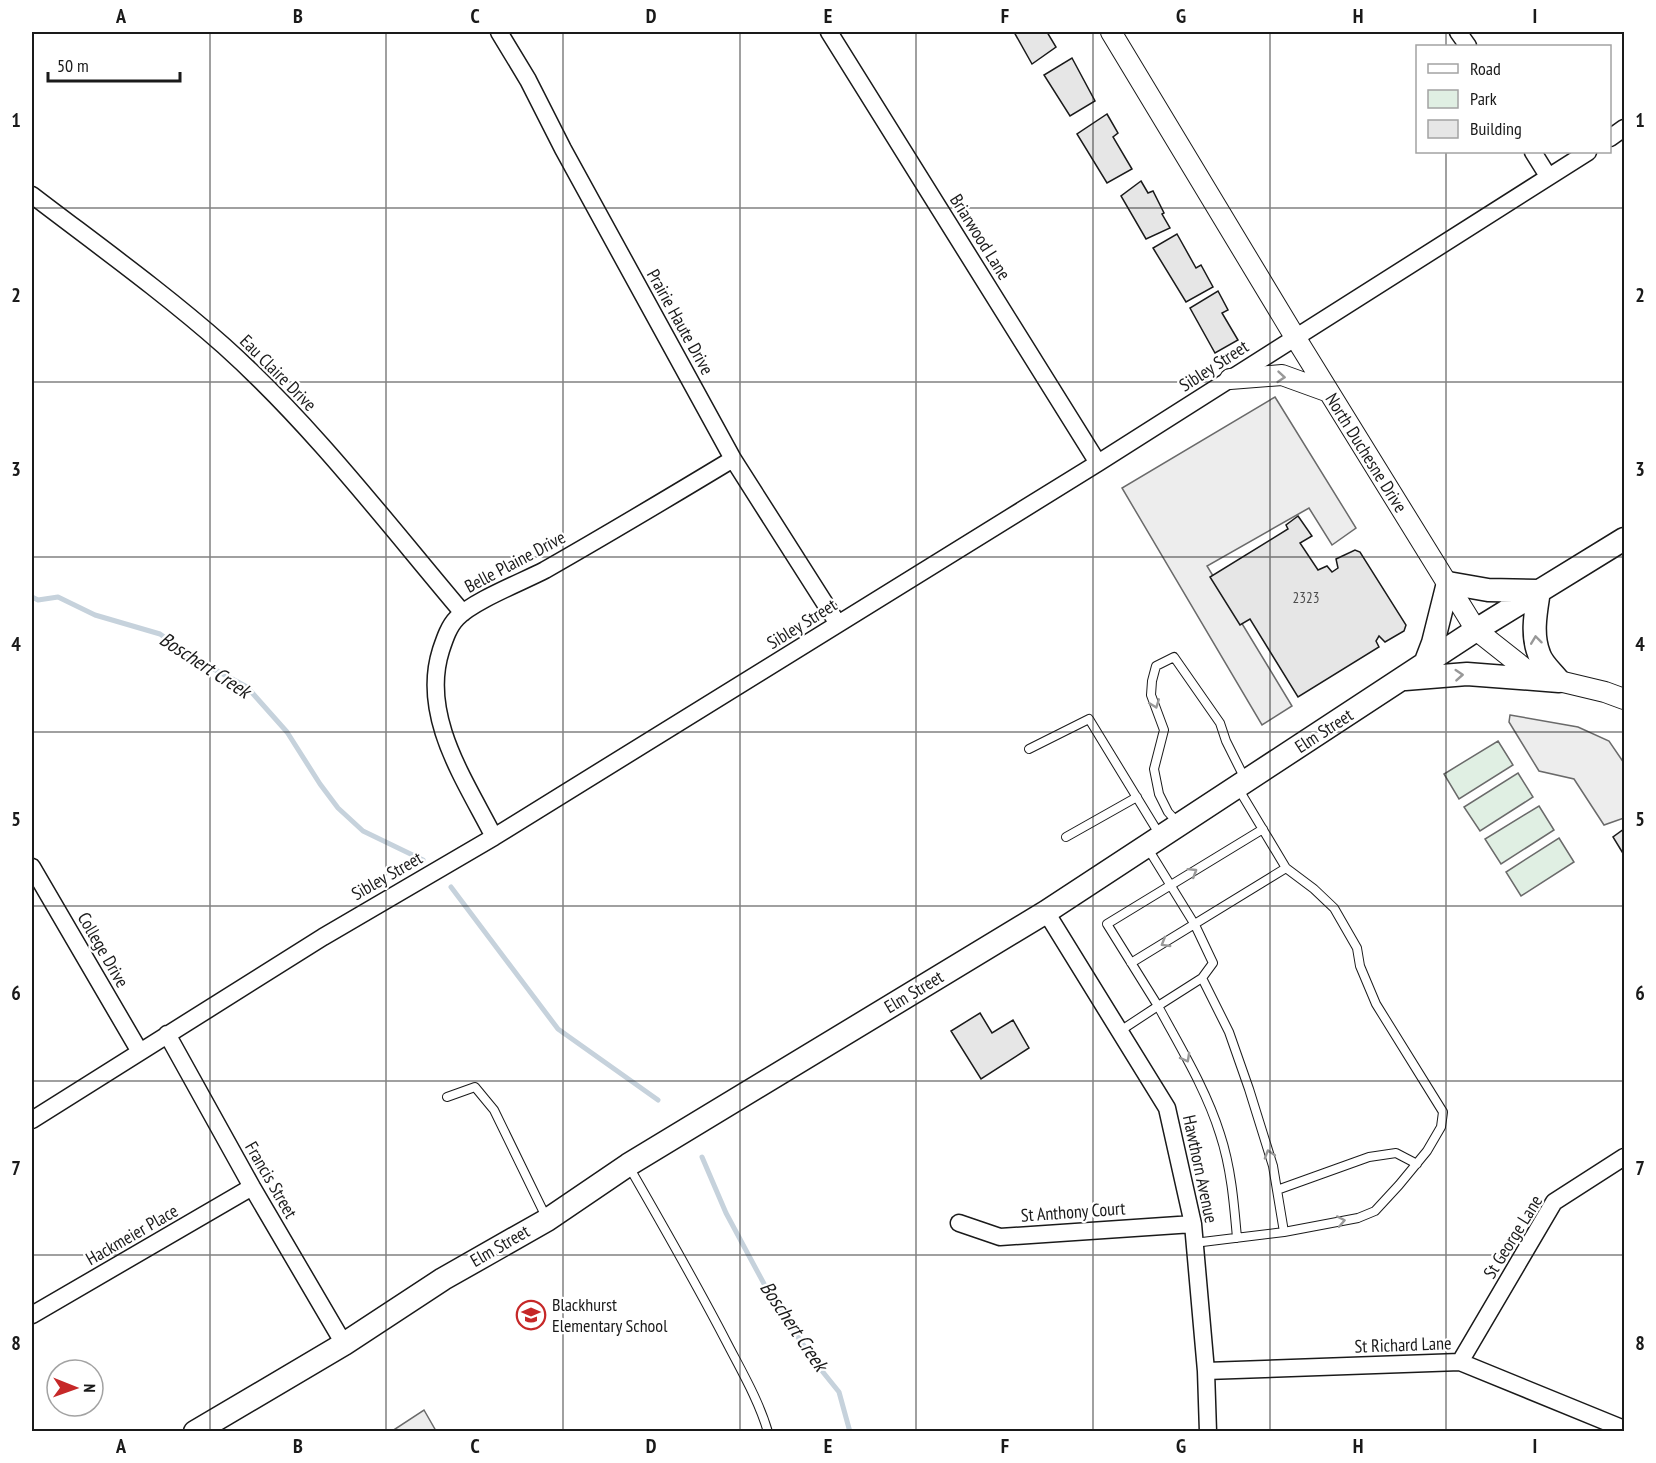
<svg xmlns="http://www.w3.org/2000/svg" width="1656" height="1463" font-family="'PT Sans Narrow',sans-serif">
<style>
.green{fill:#e0efe3;stroke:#6a6a6a;stroke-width:1.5}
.parking{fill:#ededed;stroke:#6a6a6a;stroke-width:1.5}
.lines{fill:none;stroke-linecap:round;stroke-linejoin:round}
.stream{stroke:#c6d2dc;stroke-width:5}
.building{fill:#e6e6e6;stroke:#1a1a1a;stroke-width:1.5}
.service-casing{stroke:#1a1a1a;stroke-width:10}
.minor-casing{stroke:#1a1a1a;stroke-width:19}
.tertiary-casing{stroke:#1a1a1a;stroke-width:22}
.secondary-casing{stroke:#1a1a1a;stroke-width:25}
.service{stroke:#fff;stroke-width:8}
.minor{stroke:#fff;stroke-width:16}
.tertiary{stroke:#fff;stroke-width:20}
.secondary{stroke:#fff;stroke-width:22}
.oneway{stroke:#989898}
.grid{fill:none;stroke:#1a1a1a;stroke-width:1.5;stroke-opacity:0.55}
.labels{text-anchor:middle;stroke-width:4.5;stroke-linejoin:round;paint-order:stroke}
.number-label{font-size:15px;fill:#4d4d4d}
.street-label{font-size:18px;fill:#1a1a1a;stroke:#fff}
.poi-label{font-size:18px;fill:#1a1a1a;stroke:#fff;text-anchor:start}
.water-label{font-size:20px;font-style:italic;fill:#1a1a1a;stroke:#fff}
.neatline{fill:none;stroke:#1a1a1a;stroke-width:2}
.grid-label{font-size:20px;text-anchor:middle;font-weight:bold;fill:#1a1a1a}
</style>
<rect width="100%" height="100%" fill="#fff"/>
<path class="green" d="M1498 741 1513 765 1459 799 1444 774Z
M1518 773 1533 797 1480 831 1464 807Z
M1539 806 1554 830 1501 864 1485 839Z
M1559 838 1574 862 1521 896 1506 872Z"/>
<path class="parking" d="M1275 397 1356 528 1332 545 1309 508 1207 566 1292 706 1262 725 1122 488Z
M1510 715 1578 727 1609 741 1624 763V818L1604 825 1574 779 1539 771 1509 722Z
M424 1410 436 1431H392Z"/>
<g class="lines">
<path class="stream" d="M32 597 38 600 58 597 95 615 160 634 197 660 247 687 287 732 320 784 338 808 363 831 423 860
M451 887 558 1029 658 1100
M702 1157 726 1213 770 1295 814 1361 839 1392 850 1432"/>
</g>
<path class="building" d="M1014 32H1047L1056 47 1032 64Z
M1072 58 1095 101 1070 116 1044 75Z
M1107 114 1118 133 1113 137 1132 169 1107 183 1077 134Z
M1141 181 1148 193 1153 191 1164 213 1162 214 1170 228 1146 239 1121 196Z
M1177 234 1196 268 1201 265 1213 287 1186 302 1153 248Z
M1218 291 1228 310 1222 313 1238 340 1215 353 1190 308Z
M1298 516 1312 536 1300 543 1318 570 1327 566 1332 572 1338 568 1336 559 1355 550 1360 552 1406 625 1404 631 1385 642 1379 636 1376 641 1379 647 1298 697 1250 619 1240 625 1210 577 1288 529 1286 525Z
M1624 829V855L1613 837Z
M980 1013 992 1033 1013 1020 1029 1048 981 1079 951 1031Z"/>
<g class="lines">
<g class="service-casing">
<path id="service" d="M1029 749 1089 719 1161 837
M1178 823 1168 812 1159 794 1154 769 1164 730 1151 695 1152 681 1156 666 1174 657 1220 723 1226 741 1246 781
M1066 837 1137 797
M1147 847 1195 925 1213 963 1202 978 1158 1006C1180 1047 1206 1089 1220 1134 1231 1167 1234 1203 1237 1238
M1131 963 1286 868
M1202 978 1229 1032 1249 1089 1273 1166 1284 1232
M1120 1031 1158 1006 1107 924 1263 829
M447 1097 475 1087 494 1110 547 1219
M628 1165C662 1224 696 1283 727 1343 742 1372 759 1401 768 1432
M1277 1190 1369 1157 1396 1153 1417 1164
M1194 1243 1284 1232 1358 1218 1375 1211 1399 1185 1427 1151 1441 1127 1443 1112 1376 1004 1360 966 1357 948 1334 908 1314 889 1286 868 1238 788"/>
</g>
<g class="minor-casing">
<path id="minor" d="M499 32 528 80 563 149 733 459 838 624
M829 32 1098 463
M1458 32 1468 46
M1610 138 1624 128
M1533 152 1548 176
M32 195C96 244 163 292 224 346 313 426 386 522 463 613
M494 837C465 780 420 716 441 650 445 638 449 626 457 618 473 601 522 582 545 570 608 534 670 497 733 459
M32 867 140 1052
M1046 912 1167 1108 1193 1224 1206 1371 1208 1432
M167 1034 252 1187 344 1344
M32 1120 323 937 494 837 1098 463 1588 152
M959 1223 1000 1237 1193 1224
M32 1315 252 1187
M1460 1362 1554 1202 1624 1157
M1206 1371 1460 1362 1624 1429"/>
</g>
<g class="tertiary-casing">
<path id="tertiary" d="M1111 32 1295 337 1476 630 1524 668 1559 681 1605 692 1624 699
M1230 379 1282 375 1329 392"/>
</g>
<g class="secondary-casing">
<path id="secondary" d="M1425 664 1433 643 1448 583 1488 590 1539 591C1536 611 1531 634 1539 654 1542 664 1553 673 1559 681
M1405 679 1467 674 1559 681
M195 1432 344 1344 443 1279 547 1220 628 1165 1046 912 1476 630 1624 539"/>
</g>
<use href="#service" class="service"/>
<use href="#minor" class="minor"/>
<use href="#tertiary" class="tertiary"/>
<use href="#secondary" class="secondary"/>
</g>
<defs><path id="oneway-chevron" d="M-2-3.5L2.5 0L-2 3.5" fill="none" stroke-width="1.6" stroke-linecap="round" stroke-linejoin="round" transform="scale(1.5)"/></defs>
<g class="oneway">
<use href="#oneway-chevron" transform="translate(1281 377) rotate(5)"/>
<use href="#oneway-chevron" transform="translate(1536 640) rotate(-97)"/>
<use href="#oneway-chevron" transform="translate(1459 675) rotate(-4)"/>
<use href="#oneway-chevron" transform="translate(1155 704) rotate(69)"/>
<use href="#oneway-chevron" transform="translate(1193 872) rotate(-32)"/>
<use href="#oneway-chevron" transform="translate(1165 943) rotate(149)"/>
<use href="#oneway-chevron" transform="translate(1186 1058) rotate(61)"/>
<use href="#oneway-chevron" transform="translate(1269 1154) rotate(-107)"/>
<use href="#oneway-chevron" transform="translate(1341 1221) rotate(-11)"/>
</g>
<path class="grid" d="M210 32V1432M386 32V1432M563 32V1432M740 32V1432M916 32V1432M1093 32V1432M1270 32V1432M1446 32V46M1446 152V1432M32 208H1624M32 382H1624M32 557H1624M32 732H1624M32 906H1624M32 1081H1624M32 1255H1624"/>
<defs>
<g id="school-ring" transform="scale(1.5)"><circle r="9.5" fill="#fff" stroke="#c62828" stroke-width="1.5"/><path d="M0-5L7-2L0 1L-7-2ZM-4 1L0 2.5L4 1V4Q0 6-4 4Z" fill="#c62828"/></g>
</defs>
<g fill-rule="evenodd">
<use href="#school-ring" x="531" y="1315"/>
</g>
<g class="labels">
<g class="number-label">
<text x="1306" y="603">2323</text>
</g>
<g class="street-label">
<text transform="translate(980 237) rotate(58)" y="6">Briarwood Lane</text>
<text transform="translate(680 322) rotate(61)" y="6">Prairie Haute Drive</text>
<text transform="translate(1214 366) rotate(-33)" y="6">Sibley Street</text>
<text transform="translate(278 373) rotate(45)" y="6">Eau Claire Drive</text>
<text transform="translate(1366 453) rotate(58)" y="6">North Duchesne Drive</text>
<text transform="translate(515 562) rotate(-28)" y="6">Belle Plaine Drive</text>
<text transform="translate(802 624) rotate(-32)" y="6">Sibley Street</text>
<text transform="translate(1324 731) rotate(-33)" y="6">Elm Street</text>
<text transform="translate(387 876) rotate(-30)" y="6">Sibley Street</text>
<text transform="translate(103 950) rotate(60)" y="6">College Drive</text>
<text transform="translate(914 992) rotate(-31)" y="6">Elm Street</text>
<text transform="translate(1200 1169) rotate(78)" y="6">Hawthorn Avenue</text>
<text transform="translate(271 1180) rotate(60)" y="6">Francis Street</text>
<text transform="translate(1073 1212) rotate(-4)" y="6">St Anthony Court</text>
<text transform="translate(132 1235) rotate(-30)" y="6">Hackmeier Place</text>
<text transform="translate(1513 1237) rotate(-58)" y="6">St George Lane</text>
<text transform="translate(500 1246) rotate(-30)" y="6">Elm Street</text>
<text transform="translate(1403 1345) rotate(-2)" y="6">St Richard Lane</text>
</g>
<g class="poi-label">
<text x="552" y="1311">Blackhurst<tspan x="552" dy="21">Elementary School</tspan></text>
</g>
<g class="water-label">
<text transform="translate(205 665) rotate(33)" y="7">Boschert Creek</text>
<text transform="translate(794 1326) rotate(56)" y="7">Boschert Creek</text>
</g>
</g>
<rect width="1656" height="1463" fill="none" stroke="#ffffff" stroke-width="66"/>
<rect x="1416" y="45" width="195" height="108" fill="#ffffff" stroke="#a3a3a3" stroke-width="1.5"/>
<rect x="1428" y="64" width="30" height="9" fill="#ffffff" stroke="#a3a3a3" stroke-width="1.5"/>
<text x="1470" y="75" font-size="18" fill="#1a1a1a">Road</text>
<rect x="1428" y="90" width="30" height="18" fill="#e0efe3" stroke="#a3a3a3" stroke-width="1.5"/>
<text x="1470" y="105" font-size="18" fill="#1a1a1a">Park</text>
<rect x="1428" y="120" width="30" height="18" fill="#e6e6e6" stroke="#a3a3a3" stroke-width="1.5"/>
<text x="1470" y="135" font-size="18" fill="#1a1a1a">Building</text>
<g transform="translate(75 1388) rotate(91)"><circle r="28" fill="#ffffff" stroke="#a3a3a3" stroke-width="1.5"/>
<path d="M0-4.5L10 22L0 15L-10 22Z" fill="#c62828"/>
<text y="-9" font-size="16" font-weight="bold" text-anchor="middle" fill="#1a1a1a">N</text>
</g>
<path d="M48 72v9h132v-9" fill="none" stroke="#1a1a1a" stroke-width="3"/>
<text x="57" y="72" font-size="18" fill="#1a1a1a" stroke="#ffffff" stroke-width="4.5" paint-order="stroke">50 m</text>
<rect x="33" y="33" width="1590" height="1397" class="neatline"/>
<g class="grid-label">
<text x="121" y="23">A</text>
<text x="298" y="23">B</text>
<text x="475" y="23">C</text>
<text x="651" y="23">D</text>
<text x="828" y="23">E</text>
<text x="1005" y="23">F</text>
<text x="1181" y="23">G</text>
<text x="1358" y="23">H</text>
<text x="1535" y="23">I</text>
<text x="16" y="127">1</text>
<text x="1640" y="127">1</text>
<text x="16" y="302">2</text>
<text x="1640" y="302">2</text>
<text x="16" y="476">3</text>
<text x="1640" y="476">3</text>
<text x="16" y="651">4</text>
<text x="1640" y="651">4</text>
<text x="16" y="826">5</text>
<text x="1640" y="826">5</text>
<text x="16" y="1000">6</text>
<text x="1640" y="1000">6</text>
<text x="16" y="1175">7</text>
<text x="1640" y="1175">7</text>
<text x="16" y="1350">8</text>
<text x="1640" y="1350">8</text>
<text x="121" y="1453">A</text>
<text x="298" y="1453">B</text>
<text x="475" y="1453">C</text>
<text x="651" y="1453">D</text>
<text x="828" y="1453">E</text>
<text x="1005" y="1453">F</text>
<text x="1181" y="1453">G</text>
<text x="1358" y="1453">H</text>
<text x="1535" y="1453">I</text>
</g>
</svg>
